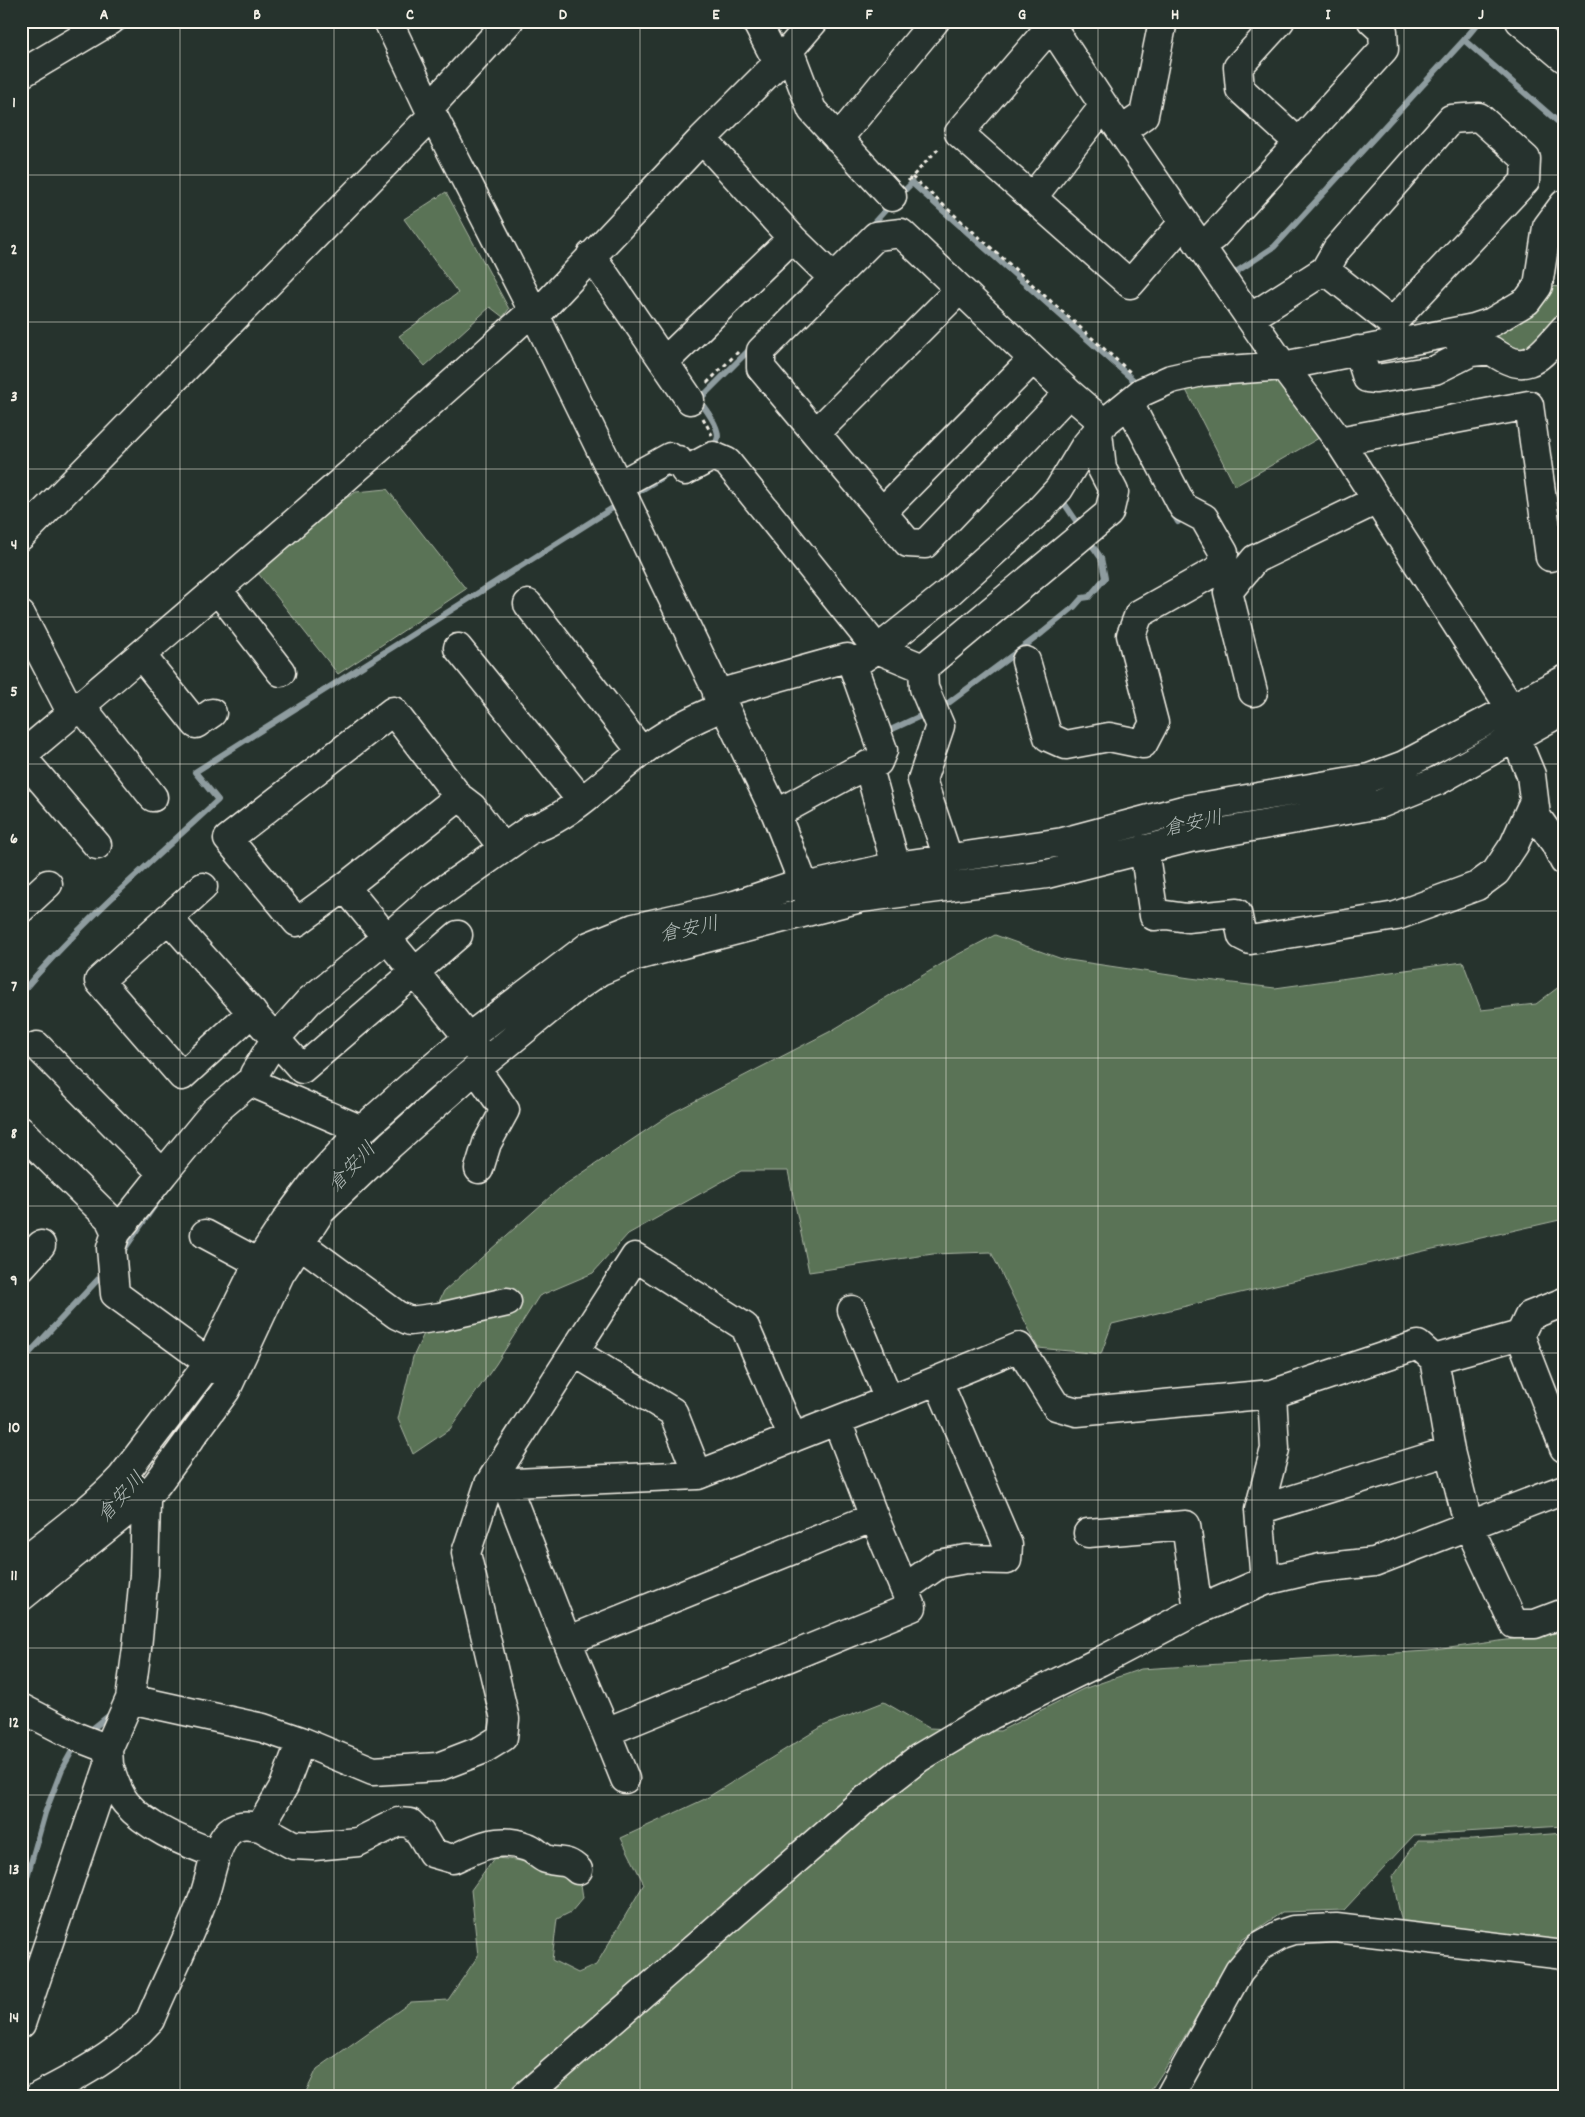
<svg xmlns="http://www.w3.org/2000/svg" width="1585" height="2117" font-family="Dekko,'Klee One',sans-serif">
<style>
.green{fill:#5a7357;stroke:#a7b2a0}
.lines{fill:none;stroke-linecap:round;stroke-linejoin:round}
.stream{stroke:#8e9c9f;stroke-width:6}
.river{stroke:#4a646e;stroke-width:36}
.minor-casing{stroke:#f4f1e8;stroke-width:31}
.path{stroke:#f4f1e8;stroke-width:3;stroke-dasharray:4 4;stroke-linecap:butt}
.minor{stroke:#26332d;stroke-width:28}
.grid{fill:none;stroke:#f4f1e8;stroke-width:1;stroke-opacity:0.55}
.labels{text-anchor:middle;stroke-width:4;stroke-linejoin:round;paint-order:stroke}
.water-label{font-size:20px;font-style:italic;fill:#b0b9b7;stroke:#26332d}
.neatline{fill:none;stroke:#f4f1e8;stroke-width:2}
.grid-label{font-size:16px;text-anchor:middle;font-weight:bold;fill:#f4f1e8}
</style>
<rect width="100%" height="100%" fill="#26332d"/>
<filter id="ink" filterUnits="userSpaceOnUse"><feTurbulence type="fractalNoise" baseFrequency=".02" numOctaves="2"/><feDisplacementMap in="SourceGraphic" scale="10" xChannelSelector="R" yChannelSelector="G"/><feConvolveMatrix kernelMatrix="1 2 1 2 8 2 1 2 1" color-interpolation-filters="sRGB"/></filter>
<g filter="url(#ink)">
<path class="green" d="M446 192 509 309 503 317 490 307 425 366 399 336 458 293 404 219Z
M1545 286 1564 287V321L1523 360 1481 329Z
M1279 377 1326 434 1235 486 1184 386Z
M387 489 466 589 338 674 254 568 313 518 356 492Z
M995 935 1062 959 1190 978 1275 988 1463 962 1481 1010 1536 1004 1564 983V1219L1240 1293 1112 1324 1101 1354 1038 1348 991 1252 933 1254 809 1272 788 1171H741L628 1234 593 1273 539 1296 496 1364 450 1429 413 1454 398 1419 413 1357 444 1291 560 1188 672 1113 831 1031 953 957Z
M1564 1632V1826L1414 1835 1344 1910 1282 1912 1242 1940 1170 2061 1147 2096H304L317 2069 411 2002 448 2000 478 1956 471 1890 494 1858C526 1860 554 1866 581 1884L583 1898 571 1912 557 1919 552 1960 578 1973 596 1965 644 1884 621 1838 705 1799 823 1726 884 1702 929 1728 1000 1731 1083 1689 1141 1669 1428 1651Z
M1564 1833V1945L1402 1923 1392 1877 1418 1840H1472Z"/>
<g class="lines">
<path class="stream" d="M117 31 133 21
M1464 40 1480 21
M898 197 912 183 1140 386
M869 228 891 204
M1233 274 1274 247 1464 40 1564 127
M711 447C729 437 707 412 699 400L752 347
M1064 496 1062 500 1081 528
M630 497 672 471
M1171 510 1178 522
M940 708 947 704 1042 633 1074 607 1082 598 1089 597 1105 578 1101 558 1087 538
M884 733 929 712
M21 993C80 923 151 862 218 800L195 772 619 504
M121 1254 157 1202
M21 1362 103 1274
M87 1733 112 1713
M21 1891 25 1884 45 1813 62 1769 76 1744"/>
<path class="river" d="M1343 796 1364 793 1420 776 1497 728
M327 1191 371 1143 504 1027"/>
<g class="minor-casing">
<path id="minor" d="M388 21 429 108 534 313 621 491 776 814 809 898
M756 21 778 63
M1048 21 1104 106 1283 366 1339 441 1510 707
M1280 21 1238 67 1240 89 1299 143
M1520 21 1564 58
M1051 26 959 133 1130 284 1184 222
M789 50 812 110 892 197
M21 74 110 21
M429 108 509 21
M1121 131 1144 115 1163 21
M702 139 792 238 833 278
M838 139 935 21
M1032 198 1104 106
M1201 245 1214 236 1384 49 1383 31 1372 21
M591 255 690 400
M1250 318 1325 270 1337 249 1451 119 1479 117 1526 159 1525 181 1392 323 1325 270
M1358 350 1367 378 1376 379 1435 370 1471 352 1491 350C1528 378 1539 357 1564 329
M664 362 792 238
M1069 393 925 544 908 543 761 368V351L876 236 901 233 1069 393 1104 423
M1134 413 1183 507 1204 518 1224 553 1221 568 1236 576
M816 433 960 289
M1339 441 1529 405 1550 557
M619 485 670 457 674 462 678 460 685 471 713 456 727 462 877 649 923 668 1109 513 1114 492 1102 469 1098 432
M882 512 1033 359
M21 536 420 128 433 116
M218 590 281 672
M528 604 642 752
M21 615 72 714
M458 648 581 800
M141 655 196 724 212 713
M1026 661 1048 737 1066 745 1109 737 1143 744 1154 723 1131 635 1139 614 1221 568
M923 668 924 688 940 726 922 780 948 858
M1253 692 1228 592 1255 559 1377 500
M717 694 847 658 854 664 887 642 947 594 1037 513 1059 489 1085 446 1104 423 1142 392 1171 379 1202 372 1283 366 1474 328 1492 322 1527 301 1538 286 1547 227 1564 204
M81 706 153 797
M1509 722 1531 775 1536 816 1555 843 1564 861
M21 756C193 612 362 466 528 315L541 310 702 139 778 63 814 21
M21 756 97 845
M868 765 896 866
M459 797 345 887 297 922 228 839 393 711 459 797 472 807 503 848
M776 814 851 773 878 762 883 750 854 669V664
M1144 849 1154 916 1166 915 1187 918 1237 913 1242 936 1250 940 1396 916 1477 886 1496 872 1514 845 1534 801
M203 887 99 981 182 1076 252 1012
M345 887 480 1052
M805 887 896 866 1063 842 1183 810 1369 778 1404 765 1564 680
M21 909 48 884
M168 918 302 1069 458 935
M37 1046 163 1174 116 1233
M476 1069 505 1110 487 1143 479 1169
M362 1130 255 1084 254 1074 276 1038 309 1001 387 938 430 900 531 829C564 822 613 774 640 753 664 734 695 718 723 707
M21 1131 109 1218 116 1233 111 1248 115 1294 223 1373
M163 1174 214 1112 247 1084 254 1080
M205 1234 274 1271
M299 1243 397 1315 410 1321 440 1317 507 1302
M21 1267 41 1245
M852 1310 889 1400
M1520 1335 1564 1448
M574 1352 673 1412 698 1475
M1434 1359 1520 1335 1529 1316 1564 1302
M489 1484 698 1475 889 1400 1019 1347 1056 1406 1077 1412 1272 1394 1418 1345 1434 1359 1450 1451 1469 1527 1514 1624H1535L1564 1613
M506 1484 567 1641 606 1732 912 1607 874 1517 837 1421
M1259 1510 1450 1451
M1088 1533 1186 1525 1198 1610
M21 1563C56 1535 92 1509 122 1477L209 1363 258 1263 287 1219 316 1180 362 1130 411 1086 468 1038 589 946 634 928 735 905 803 882
M1265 1581 1259 1510 1275 1449 1272 1394
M905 1588 939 1564 966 1559 1007 1560 1008 1545 938 1381
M21 1597 146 1496 157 1484 226 1390 280 1274 321 1211 390 1145 463 1080 574 989 600 971 633 957 648 953 861 898 1047 874 1190 838 1380 804 1439 780 1564 710
M567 1641 874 1517
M130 1699 263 1728 301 1741 373 1771 438 1767 482 1750 503 1737 505 1719 466 1553 489 1484 635 1257 745 1327 793 1438
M21 1708 77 1737 108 1749
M606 1732 625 1779
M109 1765C113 1778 117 1792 126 1803 148 1829 185 1842 216 1854
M260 1827 293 1845 314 1846 358 1842 398 1822 410 1823 420 1833 432 1853 453 1859C478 1847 498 1836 527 1847 534 1849 539 1856 546 1859 562 1864 565 1858 578 1870
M21 2024 109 1765 108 1749 130 1699 137 1648 144 1575 146 1502V1496L135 1488
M39 2096C78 2076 121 2053 150 2020 167 1979 189 1938 204 1896 211 1876 213 1853 226 1835 235 1823 247 1825 260 1827L284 1786 301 1741
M525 2096 861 1803 919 1758 991 1715 1099 1662 1198 1610 1265 1581 1320 1568 1374 1562 1564 1489
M1170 2096 1239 1971 1260 1946 1281 1934 1293 1930 1336 1928 1564 1955"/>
</g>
<path class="path" d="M912 177 1130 372
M908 181 941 146
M707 383 738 352
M703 418 712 435"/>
<use href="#minor" class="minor"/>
</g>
</g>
<path class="grid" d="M180 21V2096M334 21V2096M486 21V2096M640 21V2096M792 21V2096M946 21V2096M1098 21V2096M1252 21V2096M1404 21V2096M21 175H1564M21 322H1564M21 469H1564M21 617H1564M21 764H1564M21 911H1564M21 1058H1564M21 1206H1564M21 1353H1564M21 1500H1564M21 1648H1564M21 1795H1564M21 1942H1564"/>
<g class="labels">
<g class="water-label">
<text transform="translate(1193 822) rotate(-12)" y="7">倉安川</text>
<text transform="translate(689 928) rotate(-12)" y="7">倉安川</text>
<text transform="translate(351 1166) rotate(-47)" y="7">倉安川</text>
<text transform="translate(120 1496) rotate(-48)" y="7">倉安川</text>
</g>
</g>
<rect width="1585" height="2117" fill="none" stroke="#26332d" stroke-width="55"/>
<rect x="28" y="28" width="1530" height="2062" class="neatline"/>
<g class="grid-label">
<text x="104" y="19">A</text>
<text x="257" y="19">B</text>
<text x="410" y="19">C</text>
<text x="563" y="19">D</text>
<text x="716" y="19">E</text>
<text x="869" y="19">F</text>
<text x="1022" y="19">G</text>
<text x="1175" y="19">H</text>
<text x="1328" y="19">I</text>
<text x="1481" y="19">J</text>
<text x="14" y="107">1</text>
<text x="14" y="254">2</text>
<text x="14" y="401">3</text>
<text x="14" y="549">4</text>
<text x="14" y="696">5</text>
<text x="14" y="843">6</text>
<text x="14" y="991">7</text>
<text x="14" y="1138">8</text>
<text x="14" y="1285">9</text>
<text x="14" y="1432">10</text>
<text x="14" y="1580">11</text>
<text x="14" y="1727">12</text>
<text x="14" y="1874">13</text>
<text x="14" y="2022">14</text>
</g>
</svg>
